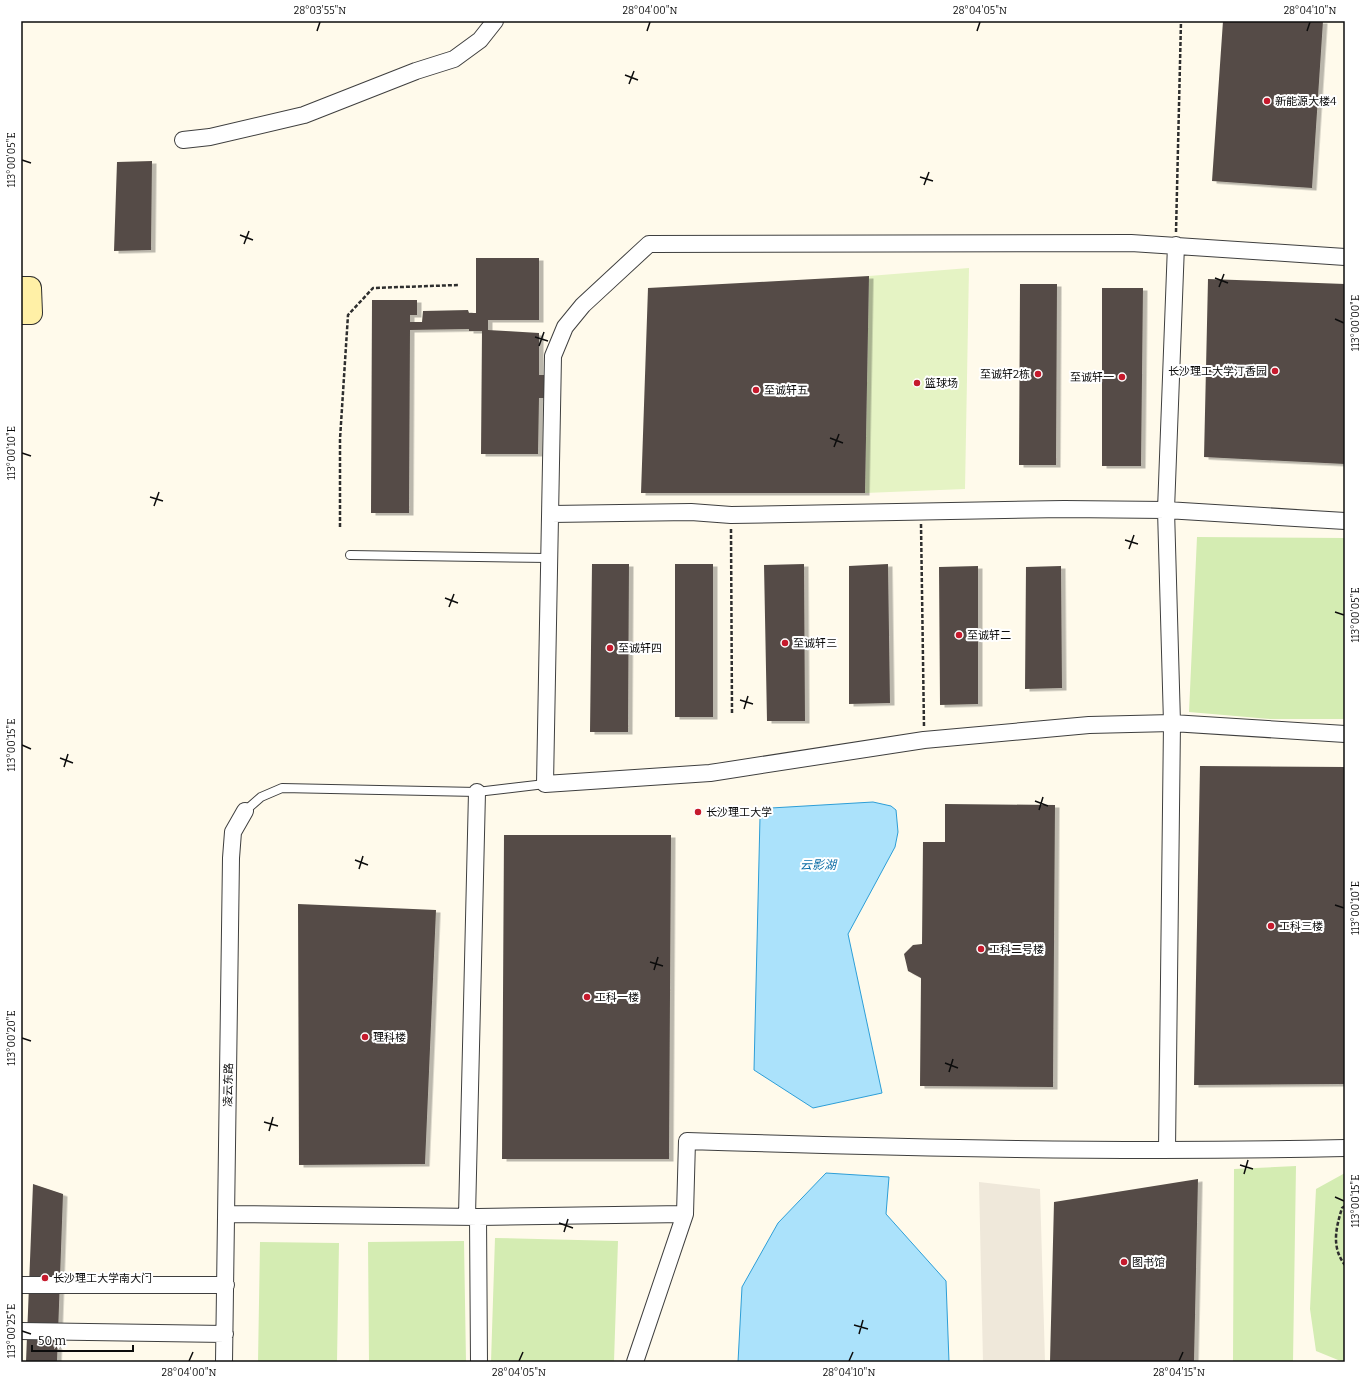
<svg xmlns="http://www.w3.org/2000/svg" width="1366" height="1383" font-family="Bitter,'Noto Sans SC',serif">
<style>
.green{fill:#d4ecb2}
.pitch{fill:#e5f3c4}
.plaza{fill:#efe8da}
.water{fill:#abe2fb;stroke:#2d9ed7}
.building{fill:#554c47;filter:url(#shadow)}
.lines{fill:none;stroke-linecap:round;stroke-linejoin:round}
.lane-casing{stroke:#3f3f3f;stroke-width:10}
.street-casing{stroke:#3f3f3f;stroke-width:18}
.secondary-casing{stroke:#2e2e2e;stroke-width:24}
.path{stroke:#2e2e2e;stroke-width:2.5;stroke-dasharray:4 2;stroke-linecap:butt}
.lane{stroke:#fff;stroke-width:8}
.street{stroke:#fff;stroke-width:16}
.secondary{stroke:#fff0a6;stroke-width:22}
.ticks{fill:none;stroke:#0c0c0c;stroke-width:1.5}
.poi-dot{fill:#c51a2d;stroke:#fff;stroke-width:1.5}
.labels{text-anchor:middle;stroke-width:4;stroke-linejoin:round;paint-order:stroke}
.poi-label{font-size:11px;fill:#0c0c0c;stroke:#fff;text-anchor:start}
.street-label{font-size:11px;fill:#0c0c0c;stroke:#fff}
.water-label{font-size:12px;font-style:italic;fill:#0d6da6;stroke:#fff}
.neatline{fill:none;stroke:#0c0c0c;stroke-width:1.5}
.ticks-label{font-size:10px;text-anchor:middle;fill:#0c0c0c}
</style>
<defs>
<filter id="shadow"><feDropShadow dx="4.5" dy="2.5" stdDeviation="0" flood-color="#0004"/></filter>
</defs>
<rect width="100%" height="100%" fill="#fffaeb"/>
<path class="green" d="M1197 537 1345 538V719H1270L1189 712Z
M1296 1166 1293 1362H1233L1234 1169Z
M1345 1173V1362H1343L1316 1351 1310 1309 1316 1189Z
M495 1238 618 1241 614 1362H491Z
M464 1241 466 1362H369L368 1242Z
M260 1242 339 1243 337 1362H258Z"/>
<path class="pitch" d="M969 268 965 489 865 493 869 276Z"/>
<path class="plaza" d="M979 1182 1040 1189 1045 1362H983Z"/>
<path class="water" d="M873 802 891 806 896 810 898 832 895 847 848 934 882 1093 813 1108 754 1070 760 817 771 808Z
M826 1173 889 1177 886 1214 946 1281 949 1362H738L742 1287 778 1223Z"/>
<path class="building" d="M1223 21H1323L1312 188 1212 181Z
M152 161 151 250 114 251 117 162Z
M476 258H539V320H488V330L539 333V375H546V398H539L538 454H481L482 331H469V329L410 330 409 513H371L372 300H417V315H410V322H422L423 311 468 310 469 313H476Z
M869 276 865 493H641L648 288Z
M1208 279 1345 284V464L1204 457Z
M1020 284H1057L1056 465H1019Z
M1102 288H1143L1141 466H1102Z
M592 564H629L628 732H590Z
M675 564H713V717H675Z
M804 564 805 721H767L764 565Z
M888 564 890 703 849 704V566Z
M978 566V704L940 705 939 567Z
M1061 566 1062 688 1025 689 1026 567Z
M1200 766 1345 767V1084L1194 1085Z
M945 804 1055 805 1053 1087 920 1086 921 978 908 971 904 954 913 945 922 944 923 842H945Z
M504 835H671L669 1159H502Z
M298 904 436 910 425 1164 299 1165Z
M1198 1179 1194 1362H1050L1054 1202Z
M33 1184 63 1194 57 1362H26Z"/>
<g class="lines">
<g class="lane-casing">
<path id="lane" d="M350 555 549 558
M245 811 261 797 282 788 477 792 545 784"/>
</g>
<g class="street-casing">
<path id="street" d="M183 140 210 137 304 115 416 71 454 59 480 40 495 21
M1345 257 1131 243 649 244 583 305 565 327 553 356 545 784 710 773 924 740 1089 725 1172 723 1345 734
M551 514 691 512 731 515 1064 509 1166 510 1345 521
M1167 1150 1172 723 1166 510 1176 245
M226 1214 478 1217 685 1214 687 1141C906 1148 1126 1153 1345 1148
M467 1216 477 792
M478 1217 479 1362
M21 1285H226
M21 1331 225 1334
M224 1362 231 858 233 832 245 811
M635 1362 685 1214"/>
</g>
<g class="secondary-casing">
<path id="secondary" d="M21 288H30L31 313H21"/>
</g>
<path class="path" d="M1176 232 1181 21
M921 524 924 727
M340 527V439L348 315 373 288 458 285
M731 529 732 714
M1345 1206 1342 1208C1336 1228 1331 1247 1345 1265"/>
<use href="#lane" class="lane"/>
<use href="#street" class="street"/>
<use href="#secondary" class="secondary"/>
</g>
<path class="ticks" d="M317 31 320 22M647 31 650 22M977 31 980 22M1307 31 1310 22M625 75 638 80M629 84 634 71M22 160 31 163M920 177 933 181M924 185 929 172M240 235 253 240M244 244 249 231M1215 278 1228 283M1219 287 1224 274M1335 319 1344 323M535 337 548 341M539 346 544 332M830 438 843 443M834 447 839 434M22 453 31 456M150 497 163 501M154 506 159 492M1125 540 1138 544M1129 549 1134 535M445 598 458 603M449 607 454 594M1335 612 1344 615M740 700 753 704M744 709 748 696M22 745 31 749M60 758 73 763M64 767 68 754M1035 801 1048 806M1039 810 1043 797M355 860 368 865M359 869 363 856M1335 905 1344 908M650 962 663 966M654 970 658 957M22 1038 31 1041M945 1063 958 1068M949 1072 953 1059M264 1122 278 1126M269 1131 273 1117M1240 1165 1253 1169M1244 1174 1248 1160M1335 1197 1344 1201M559 1223 573 1228M564 1232 568 1219M854 1325 868 1329M22 1331 31 1334M859 1334 863 1320M189 1361 193 1352M519 1361 523 1352M849 1361 853 1352M1179 1361 1183 1352"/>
<g class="poi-dot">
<circle cx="1267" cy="101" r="4"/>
<circle cx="1275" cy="371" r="4"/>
<circle cx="1038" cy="374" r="4"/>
<circle cx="1122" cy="377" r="4"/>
<circle cx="917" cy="383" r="4"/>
<circle cx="756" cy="390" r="4"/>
<circle cx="959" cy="635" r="4"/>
<circle cx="785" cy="643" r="4"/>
<circle cx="610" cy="648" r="4"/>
<circle cx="698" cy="812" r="4"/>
<circle cx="1271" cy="926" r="4"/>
<circle cx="981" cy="949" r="4"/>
<circle cx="587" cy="997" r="4"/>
<circle cx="365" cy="1037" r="4"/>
<circle cx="1124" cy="1262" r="4"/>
<circle cx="45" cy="1278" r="4"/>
</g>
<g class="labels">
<g class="poi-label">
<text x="1275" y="105">新能源大楼4</text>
<text x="1267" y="375" text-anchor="end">长沙理工大学汀香园</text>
<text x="1030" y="378" text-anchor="end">至诚轩2栋</text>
<text x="1114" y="381" text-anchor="end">至诚轩一</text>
<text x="925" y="387">篮球场</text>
<text x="764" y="394">至诚轩五</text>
<text x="967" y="639">至诚轩二</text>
<text x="793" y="647">至诚轩三</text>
<text x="618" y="652">至诚轩四</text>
<text x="706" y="816">长沙理工大学</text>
<text x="1279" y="930">工科三楼</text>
<text x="989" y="953">工科二号楼</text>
<text x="595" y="1001">工科一楼</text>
<text x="373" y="1041">理科楼</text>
<text x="1132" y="1266">图书馆</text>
<text x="53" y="1282">长沙理工大学南大门</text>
</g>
<g class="street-label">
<text transform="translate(228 1085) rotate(-89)" y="4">凌云东路</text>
</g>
<g class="water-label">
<text x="818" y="869">云影湖</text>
</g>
</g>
<rect width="1366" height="1383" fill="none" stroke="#ffffff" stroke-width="44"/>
<path d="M32 1345v6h101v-6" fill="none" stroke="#0c0c0c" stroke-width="2"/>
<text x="38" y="1345" font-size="12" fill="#0c0c0c" stroke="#ffffff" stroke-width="3" paint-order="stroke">50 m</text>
<rect x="22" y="22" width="1322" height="1339" class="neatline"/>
<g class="ticks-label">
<text x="320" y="14">28°03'55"N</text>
<text x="650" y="14">28°04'00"N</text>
<text x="980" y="14">28°04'05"N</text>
<text x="1310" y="14">28°04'10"N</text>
<text transform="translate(11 160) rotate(-90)" y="4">113°00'05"E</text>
<text transform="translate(1355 323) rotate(-90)" y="4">113°00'00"E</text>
<text transform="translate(11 453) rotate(-90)" y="4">113°00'10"E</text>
<text transform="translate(1355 615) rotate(-90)" y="4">113°00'05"E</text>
<text transform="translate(11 745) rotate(-90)" y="4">113°00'15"E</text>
<text transform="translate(1355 908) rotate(-90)" y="4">113°00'10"E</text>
<text transform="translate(11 1038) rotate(-90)" y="4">113°00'20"E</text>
<text transform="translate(1355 1201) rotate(-90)" y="4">113°00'15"E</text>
<text transform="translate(11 1331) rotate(-90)" y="4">113°00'25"E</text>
<text x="189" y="1376">28°04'00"N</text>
<text x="519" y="1376">28°04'05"N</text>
<text x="849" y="1376">28°04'10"N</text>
<text x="1179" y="1376">28°04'15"N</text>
</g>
</svg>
